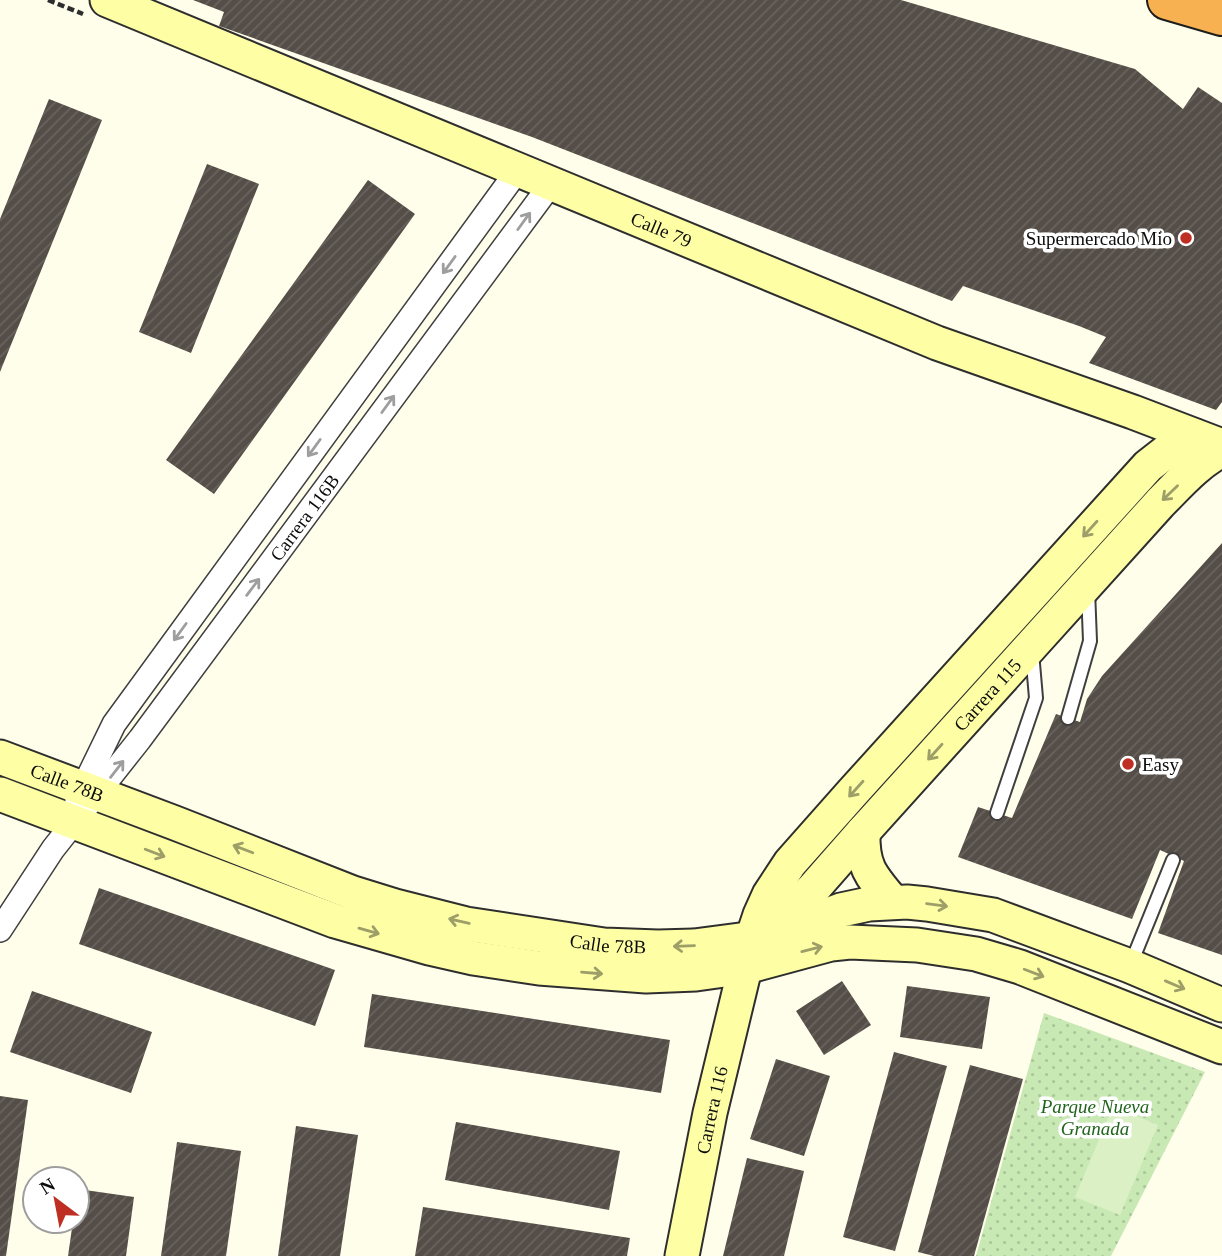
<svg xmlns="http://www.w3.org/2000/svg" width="1222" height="1256" font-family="'Times New Roman',serif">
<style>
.park{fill:url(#park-dots)}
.pitch{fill:#dcf0c6}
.building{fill:url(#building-hatch)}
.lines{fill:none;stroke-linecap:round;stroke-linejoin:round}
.lane-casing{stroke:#3f3f3f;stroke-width:16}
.street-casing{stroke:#3f3f3f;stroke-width:26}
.secondary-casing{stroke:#2e2e2e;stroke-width:37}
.highway-casing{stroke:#1d1d1d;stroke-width:42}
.path{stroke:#2e2e2e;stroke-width:4.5;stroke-dasharray:7 3.5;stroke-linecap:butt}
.lane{stroke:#fff;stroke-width:12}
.street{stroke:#fff;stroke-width:23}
.secondary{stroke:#feffa5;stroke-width:33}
.highway{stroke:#f7b150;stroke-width:38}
.oneway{stroke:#9e9e9e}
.oneway2{stroke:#9d9e68}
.poi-dot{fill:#be2e22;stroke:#fff;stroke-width:2.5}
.labels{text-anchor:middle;stroke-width:7;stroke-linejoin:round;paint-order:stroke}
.street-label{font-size:19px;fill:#0c0c0c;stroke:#fff}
.poi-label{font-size:19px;fill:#0c0c0c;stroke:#fff;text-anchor:end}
.park-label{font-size:19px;font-style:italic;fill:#21641b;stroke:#fff}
</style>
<defs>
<pattern id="park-dots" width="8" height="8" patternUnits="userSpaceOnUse" patternTransform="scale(1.75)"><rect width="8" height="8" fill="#c9e9b4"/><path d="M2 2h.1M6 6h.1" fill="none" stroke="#abc79a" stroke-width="1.8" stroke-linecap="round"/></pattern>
<pattern id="building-hatch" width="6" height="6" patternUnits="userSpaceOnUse" patternTransform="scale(1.75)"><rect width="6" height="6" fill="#554e48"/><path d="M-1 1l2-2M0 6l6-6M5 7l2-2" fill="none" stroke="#68635e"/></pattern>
</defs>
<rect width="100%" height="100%" fill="#fffeea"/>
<path class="park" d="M1044 1013 1205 1072 1111 1256H976Z"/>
<path class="pitch" d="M1113 1106 1158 1125 1120 1215 1075 1197Z"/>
<path class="building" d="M193 0H901L1135 69 1183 109 1198 87 1222 103V402L1216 410 1089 363 1106 337 1079 326 963 286 952 301 532 137 219 26 224 12Z
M49 99 102 120 0 372V219Z
M207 164 259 184 191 353 139 332Z
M368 180 415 214 214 494 166 460Z
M1222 543V955L1158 933 1184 861 1160 850 1132 919 958 857 978 807 1012 818 1056 714 1080 722 1087 699 1102 676Z
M99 888 335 970 315 1026 79 944Z
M842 981 871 1025 824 1055 796 1011Z
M907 986 990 997 982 1049 900 1037Z
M32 991 152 1032 131 1093 10 1052Z
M372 994 670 1040 661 1093 364 1047Z
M894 1052 947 1066 895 1251 843 1237Z
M776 1059 830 1076 804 1156 750 1139Z
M970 1065 1023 1079 974 1256H934L918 1252Z
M0 1096 28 1100 6 1256H0Z
M456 1122 620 1151 609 1210 445 1180Z
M296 1126 358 1135 340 1256H278Z
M177 1142 241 1151 226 1256H161Z
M747 1158 804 1171 784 1256H723Z
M78 1189 134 1197 126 1256H68L73 1221H77Z
M423 1207 630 1238 627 1256H415Z"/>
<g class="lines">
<g class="lane-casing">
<path id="lane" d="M1068 718 1090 641 1088 590
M997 813 1036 698 1032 652
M1130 966 1173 860"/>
</g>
<g class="street-casing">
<g id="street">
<path d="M77 800 114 724 518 170"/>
<path id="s1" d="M0 930 53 849 140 739 551 184"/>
</g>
</g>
<g class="secondary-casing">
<g id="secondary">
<path id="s2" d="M107 0 937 343 1133 412 1222 446"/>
<path id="s3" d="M0 757 175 823 353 893 395 906 466 924 604 945 658 947 694 946 771 936 841 910 869 904 907 902 927 904 993 915 1130 966 1222 1005"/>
<path d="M0 794 335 921 429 948 473 958 539 968 646 976 696 974 746 967 831 944 850 942 917 945 976 954 1020 967 1222 1047"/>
<path d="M863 832C862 867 871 876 893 902"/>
<path id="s4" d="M769 928 793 909 813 889 863 832 1160 503C1179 484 1198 462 1222 450"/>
<path id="s5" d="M682 1256 710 1113 752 939 760 915 769 895 790 863 852 793 1148 466 1180 441 1195 436"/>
</g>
</g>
<g class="highway-casing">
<path id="highway" d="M1167 0 1222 16"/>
</g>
<path class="path" d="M48 0 83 14"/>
<use href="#lane" class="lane"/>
<use href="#street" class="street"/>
<use href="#secondary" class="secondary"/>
<use href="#highway" class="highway"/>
</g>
<defs><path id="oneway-shaft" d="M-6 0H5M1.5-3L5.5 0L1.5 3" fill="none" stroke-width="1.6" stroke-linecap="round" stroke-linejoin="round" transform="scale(1.75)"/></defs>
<g class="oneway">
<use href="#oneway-shaft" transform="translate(524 221) rotate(-54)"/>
<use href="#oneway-shaft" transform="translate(449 265) rotate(126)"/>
<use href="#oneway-shaft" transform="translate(388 404) rotate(-54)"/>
<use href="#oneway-shaft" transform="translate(314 448) rotate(126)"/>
<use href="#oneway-shaft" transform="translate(253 587) rotate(-53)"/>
<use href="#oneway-shaft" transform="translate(180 632) rotate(126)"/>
<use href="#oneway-shaft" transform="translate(117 769) rotate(-52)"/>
</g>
<g class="oneway2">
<use href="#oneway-shaft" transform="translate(1170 493) rotate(136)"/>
<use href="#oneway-shaft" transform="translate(1090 529) rotate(132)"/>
<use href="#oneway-shaft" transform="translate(935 752) rotate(132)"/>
<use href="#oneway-shaft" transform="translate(856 789) rotate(132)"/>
<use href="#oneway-shaft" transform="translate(243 849) rotate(-159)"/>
<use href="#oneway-shaft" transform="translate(155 853) rotate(21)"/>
<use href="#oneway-shaft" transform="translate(937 905) rotate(7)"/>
<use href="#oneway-shaft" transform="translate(459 921) rotate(-167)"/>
<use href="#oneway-shaft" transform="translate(369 931) rotate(16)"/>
<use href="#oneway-shaft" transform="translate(684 946) rotate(178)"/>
<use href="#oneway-shaft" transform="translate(812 949) rotate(-14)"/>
<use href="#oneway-shaft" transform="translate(592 973) rotate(5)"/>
<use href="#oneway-shaft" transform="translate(1034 973) rotate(21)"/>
<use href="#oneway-shaft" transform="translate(1175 985) rotate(23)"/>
</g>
<g class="poi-dot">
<circle cx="1186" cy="238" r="7"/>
<circle cx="1128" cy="764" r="7"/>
</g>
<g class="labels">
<g class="street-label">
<text dy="7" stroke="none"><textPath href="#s2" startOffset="600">Calle 79</textPath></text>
<text dy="7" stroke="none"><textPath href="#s1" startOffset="513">Carrera 116B</textPath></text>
<text dy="7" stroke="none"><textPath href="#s4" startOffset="320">Carrera 115</textPath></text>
<text dy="7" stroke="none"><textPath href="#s3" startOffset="72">Calle 78B</textPath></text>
<text dy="7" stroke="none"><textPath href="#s3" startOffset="639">Calle 78B</textPath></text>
<text dy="7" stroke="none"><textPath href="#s5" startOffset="149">Carrera 116</textPath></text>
</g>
<g class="poi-label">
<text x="1172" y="245">Supermercado Mio</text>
<text x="1142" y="771" text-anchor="start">Easy</text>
</g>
<g class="park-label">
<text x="1095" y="1113">Parque Nueva<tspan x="1095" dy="22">Granada</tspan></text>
</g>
</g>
<g transform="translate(56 1200) rotate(328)"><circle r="33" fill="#ffffff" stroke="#9e9e9e" stroke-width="2"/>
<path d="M0-5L12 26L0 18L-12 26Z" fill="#be2e22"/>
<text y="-10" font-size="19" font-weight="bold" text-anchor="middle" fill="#0c0c0c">N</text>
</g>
</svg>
